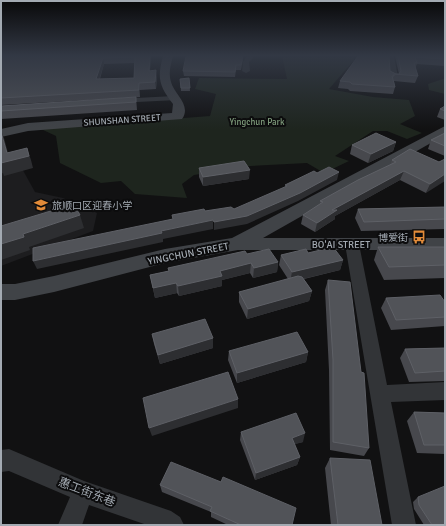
<svg xmlns="http://www.w3.org/2000/svg" width="446" height="526" font-family="Signika,'Noto Sans SC',sans-serif">
<style>
.built{fill:#1d1d1f}
.green{fill:#1e251e}
.lines{fill:none;stroke-linecap:round;stroke-linejoin:round}
.street{fill:#323437;fill-rule:evenodd}
.secondary{fill:#404347;fill-rule:evenodd}
.wall{fill:#47484d;fill-rule:evenodd}
.shaded-wall{fill:#2d2e31}
.building{fill:#515358;stroke:#5e6066;fill-rule:evenodd}
.labels{text-anchor:middle;stroke-width:4;stroke-linejoin:round;paint-order:stroke}
.far-street-label{font-size:9px;fill:#a3aab2;stroke:#0c0c0d}
.far-park-label{font-size:9px;fill:#7f9c7c;stroke:#0c0c0d}
.poi-label{font-size:10px;fill:#a3aab2;stroke:#0c0c0d;text-anchor:start}
.street-label{font-size:10px;fill:#a3aab2;stroke:#0c0c0d}
.near-street-label{font-size:12px;fill:#a3aab2;stroke:#0c0c0d}
</style>
<rect width="100%" height="100%" fill="#111112"/>
<path class="built" d="M15 156 35 192 63 198 97 213 93 231 1 266V160Z"/>
<path class="green" d="M282 56H355L354 60 329 89 373 97 409 100 415 116 400 124 422 133 407 139 387 131H373L335 156 349 161 324 173 307 163 250 166 194 175 182 184 187 198 135 194 121 181 101 183 60 163 56 136 41 129 210 116 216 94 195 89 199 78 287 79Z
M443 79H445V94L429 90 428 84Z"/>
<g class="lines">
<path class="street" d="M247 56H253V58L249 62 250 71 246 73 242 71 243 62Z
M388 56H394L398 77 397 79H394L390 77Z
M174 96 178 98 177 100 117 103 113 101 117 99Z
M352 240 357 241 359 244 387 385 445 382V400L391 402 416 525H392L345 244 347 241Z
M9 449 84 481 171 511 180 517 184 525H147L89 505 82 525H58L70 497 9 471 1 472V450Z"/>
<path class="secondary" d="M163 56H173C171 64 168 73 171 82 174 94 192 105 182 119L28 131 1 137V129L28 123 172 113 173 104C159 86 157 78 163 56Z
M445 126V135L263 238H445V250H238L165 263 54 292 15 300H1V284H15L54 276 165 249 232 238Z"/>
</g>
<path class="wall" d="M1 56H151L150 71 157 77 156 89 140 90V97L1 105ZM134 63V78L100 79 104 64Z
M395 56H445V66L417 64 415 68 418 76 415 83 394 81 395 87 393 94 350 91 348 89 338 88 340 81 390 71 396 74H399Z
M243 60 241 70H236L235 77 184 76 183 71Z
M189 78 190 91H181L180 79Z
M136 97 137 110 1 119V106Z
M445 106V120L437 117 440 109Z
M445 133V156L428 149 431 140Z
M396 142 393 151 368 163 350 154 352 145Z
M445 159 426 193 400 180 335 216V219L315 232 301 224 303 215 320 204V201L390 165 392 160 439 162Z
M199 168 249 179 203 186 199 177Z
M445 207V229L361 231 355 218 358 209Z
M378 247H445V278L384 280 374 260Z
M308 253 343 260 340 270 304 279 312 291 309 301 247 319 239 302V292L288 279 279 265 281 255Z
M247 254 278 262 277 272 253 278 250 273 222 280V286L179 296 177 293 155 298 150 275 169 271 168 268Z
M328 280 369 448 364 456 330 450 329 370 325 290Z
M386 298 445 302V326L391 330 381 308Z
M152 334 213 338V348L160 364 154 344Z
M445 348V381L409 382 400 358 405 349Z
M229 351 308 352 306 362 237 383 228 360Z
M414 412 445 413V454L417 453 407 421Z
M241 432 303 442 294 444 300 457 297 465 255 480 240 440Z
M330 458 382 525H331L325 468Z
M160 485 292 525H228L211 517V512L162 492Z
M418 497 445 525H424L414 509 413 502Z"/>
<path class="shaded-wall" d="M150 56H151L149 77V71Z
M103 58 104 64 97 86 96 79Z
M156 70 157 77 156 89 155 82Z
M139 83 140 90V97L139 90Z
M1 131 4 138 10 161 27 148 31 160 33 168 4 176 3 173 1 174V163L7 153Z
M396 142 393 151 368 163 371 154Z
M250 170 249 179 203 186V177Z
M404 171 400 180 335 216V219L315 232 317 223 332 210Z
M339 172 337 180 298 201 247 224 214 230V222Z
M445 174V181L426 193 430 184Z
M80 215 84 228 29 247 30 250 1 260V244L23 234Z
M213 220V229L163 239V242L37 269 33 261 161 231Z
M343 260 340 270 290 282 292 272Z
M278 262 277 272 253 278 254 268Z
M251 263 250 273 222 280V286L179 296 178 286 220 271Z
M176 283 177 293 155 298 153 288Z
M312 291 309 301 247 319 248 309Z
M213 338V348L160 364 158 355Z
M308 352 306 362 237 383V373Z
M238 399V408L152 436 149 428Z
M305 433 303 442 289 446 292 438Z
M300 457 297 465 255 480 256 473Z"/>
<path class="building" d="M1 56H150L149 71 156 70 155 82 139 83V90L1 98ZM135 57 134 78 96 79 103 58Z
M186 56H243L241 65H236L235 72 183 71Z
M358 56H389L390 71 396 74H399L401 71 398 56H445V59L415 57 417 63H414L418 76 394 74V76H392L395 87 352 84 350 82 340 81Z
M189 78 190 88H181L180 79Z
M136 97V102L1 111V106Z
M445 106V111L440 109Z
M1 132 7 153 27 148 29 156 1 163Z
M376 133 396 142 371 154 352 145Z
M445 133V146L431 140Z
M410 149 439 162 445 159V174L430 184 404 171 332 210H337L317 223 303 215 323 202 320 201 358 180 396 162 392 160Z
M244 161 250 170 203 177 199 168Z
M329 167 339 172 300 193 247 216 214 222 213 220 161 231 162 233 33 261V248L173 219 172 215 204 209 205 211 231 207 234 209 287 186 285 185 314 171 317 173Z
M74 204 80 215 23 234 24 237 1 244V226Z
M445 207V219L364 222 358 209Z
M333 247 343 260 292 272 281 255 306 249 308 253Z
M378 247H445V265L389 267Z
M269 249 278 262 254 268 251 263 220 271 222 276 178 286 176 283 153 288 150 275 169 271 168 268 245 251 247 254Z
M298 276 302 277 312 291 248 309 239 292Z
M328 280 350 282 361 372 364 373 369 448 333 442V360Z
M440 295 445 302V317L396 320 386 298Z
M205 319 213 338 158 355 152 334Z
M297 332 308 352 237 373 229 351Z
M445 348V371L415 373 405 349Z
M228 372 238 399 149 428 143 398Z
M414 412 445 413V445H424Z
M296 413 305 433 292 438 300 457 256 473 241 432Z
M330 458 370 460 382 525H338Z
M171 462 221 482 223 477 296 508 292 525H241L210 511 212 507 160 485Z
M445 486V525H432L419 505 418 497Z"/>
<linearGradient id="sky" x2="0" y2="1"><stop stop-color="#09090a"/><stop offset="0.43" stop-color="#323844"/><stop offset="1" stop-color="#323844" stop-opacity="0"/></linearGradient>
<rect width="446" height="129" fill="url(#sky)"/>
<defs>
<g id="school-bare" transform="scale(1.08)"><path d="M0-5L7-2L0 1L-7-2ZM-4 1L0 2.5L4 1V4Q0 6-4 4Z" fill="#e28b39" stroke="#0c0c0d" stroke-width="2.5" paint-order="stroke"/></g>
<g id="bus-bare" transform="scale(1.08)"><path d="M-5-6H5V4H4V6H2V4H-2V6H-4V4H-5ZM-3.5-4V0h7V-4ZM-3.5 1.2v1.5H-2V1.2ZM2 1.2v1.5H3.5V1.2Z" fill="#e28b39" stroke="#0c0c0d" stroke-width="2.5" paint-order="stroke"/></g>
</defs>
<g fill-rule="evenodd">
<use href="#school-bare" x="41" y="205"/>
<use href="#bus-bare" x="419" y="237"/>
</g>
<g class="labels">
<g class="far-street-label">
<text transform="translate(122 120) rotate(-4)" y="3">SHUNSHAN STREET</text>
</g>
<g class="far-park-label">
<text x="257" y="125">Yingchun Park</text>
</g>
<g class="poi-label">
<text x="52" y="209">旅顺口区迎春小学</text>
<text x="408" y="241" text-anchor="end">博爱街</text>
</g>
<g class="street-label">
<text x="341" y="248">BO'AI STREET</text>
<text transform="translate(188 253) rotate(-11)" y="4">YINGCHUN STREET</text>
</g>
<g class="near-street-label">
<text transform="translate(87 492) rotate(21)" y="4">惠工街东巷</text>
</g>
</g>
<rect width="446" height="526" fill="none" stroke="#a3aab2" stroke-width="4"/>
</svg>
